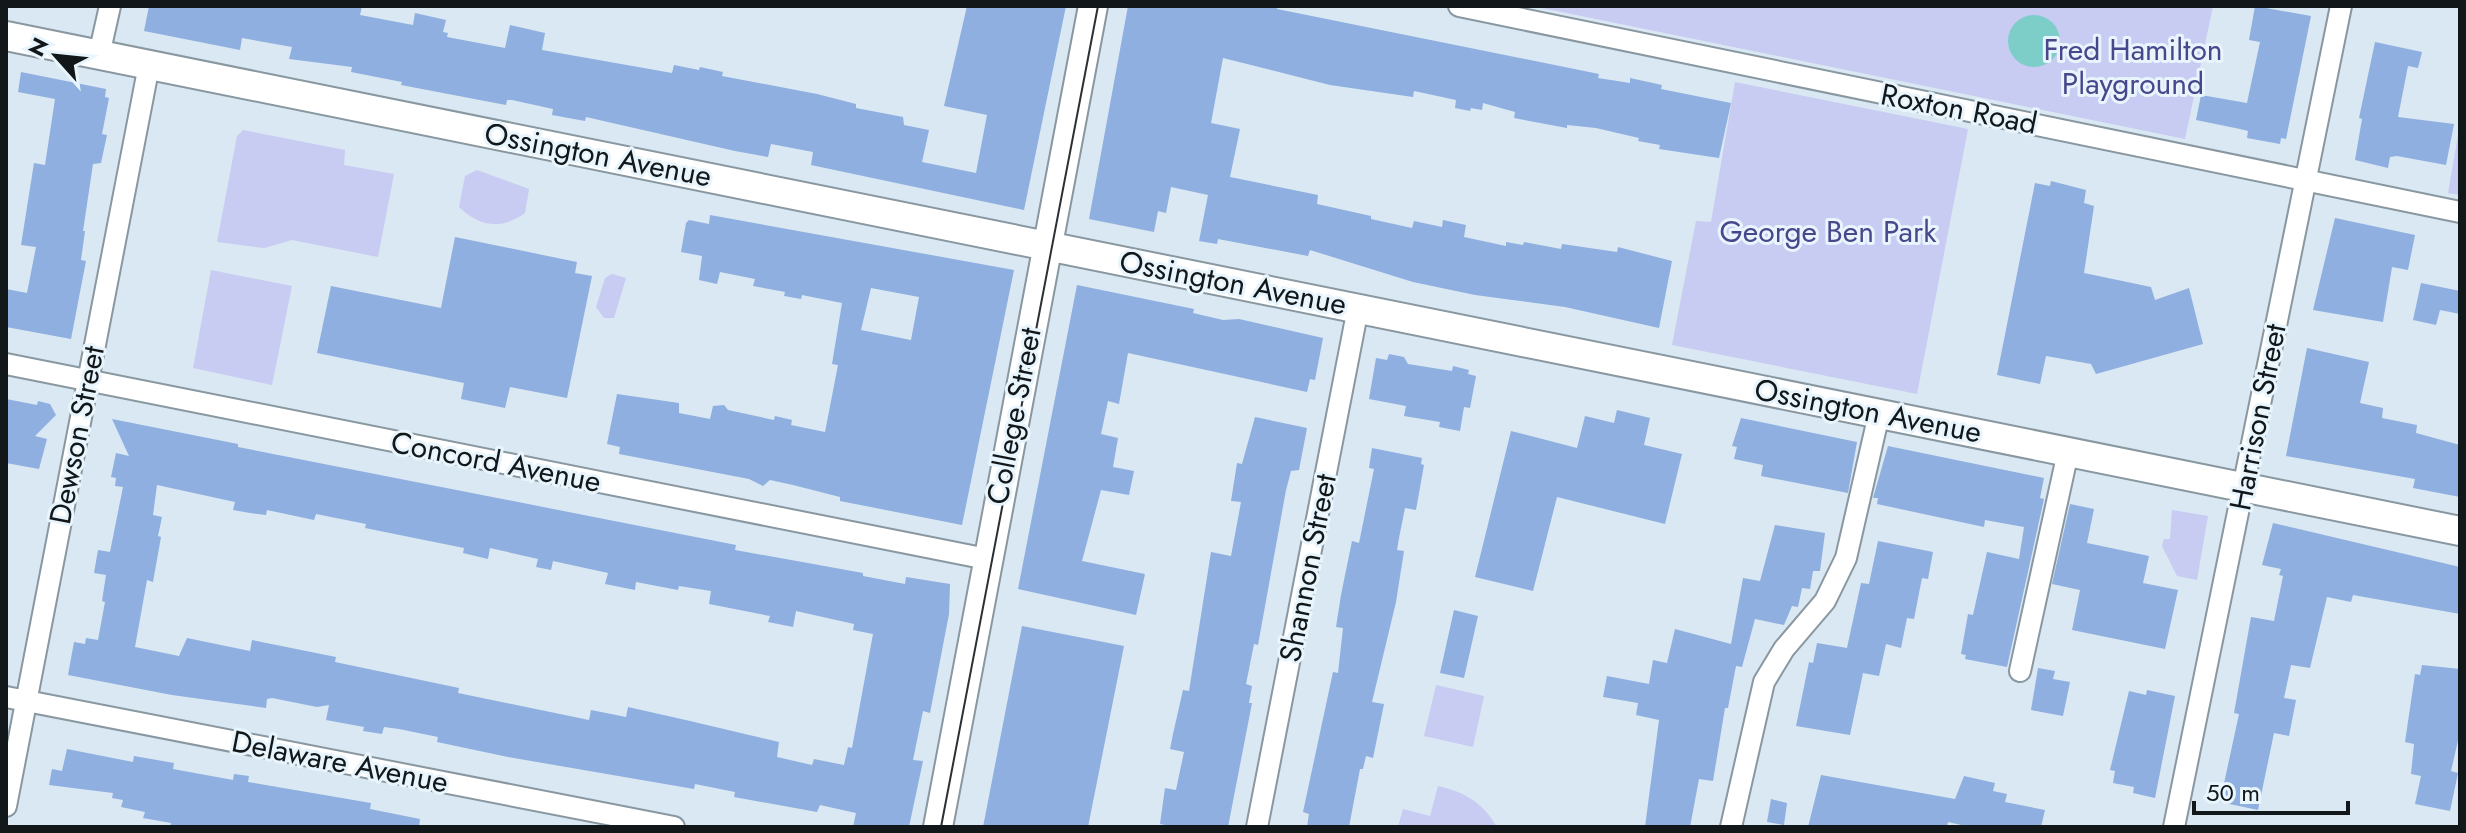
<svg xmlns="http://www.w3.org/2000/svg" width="2466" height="833" font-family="Jost,sans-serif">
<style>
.green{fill:#c8cbf2}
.water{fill:#7dcec9}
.building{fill:#8fafe0;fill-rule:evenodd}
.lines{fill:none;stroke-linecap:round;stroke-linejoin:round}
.street-casing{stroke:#8997a0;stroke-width:24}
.secondary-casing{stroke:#8997a0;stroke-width:32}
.street{stroke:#fff;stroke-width:20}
.secondary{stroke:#fff;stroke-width:28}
.tram{stroke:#2a3034;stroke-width:2}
.labels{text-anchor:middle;stroke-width:6;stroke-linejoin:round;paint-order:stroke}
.park-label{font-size:30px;fill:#48478b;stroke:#e8f5fd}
.street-label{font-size:30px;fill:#12171a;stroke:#e8f5fd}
</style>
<rect width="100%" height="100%" fill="#d9e8f2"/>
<path class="green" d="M1532 6H2213L2185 139Z
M1735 82 1968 129 1917 394 1672 345 1696 221 1711 222Z
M2460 124V195L2448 193Z
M243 130 345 150 344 165 394 174 378 257 292 240 264 248 217 242 237 136Z
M477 170 529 189 525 213C501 230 480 227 459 207L465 176Z
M211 270 292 286 272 385 193 368Z
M612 274 626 278 614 318H604L596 307 605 278Z
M2172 510 2208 516 2197 580 2177 576 2162 546 2164 539H2170Z
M1436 685 1484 696 1473 747 1424 736Z
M1438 786C1465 792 1483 803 1497 827H1398L1403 809 1430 816Z"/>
<path class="water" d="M2008 41a26 26 0 1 1 52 0a26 26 0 1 1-52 0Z"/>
<path class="building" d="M149 6H362L360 15 413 25 415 13 446 20 443 32 448 33 447 37 505 48 510 25 545 33 542 50 672 73 674 65 699 70 700 67 723 72 722 76 817 94 856 104V108L903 117 904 125 929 130 922 162 976 173 987 115 944 106 967 6H1066L1024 210 811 165 813 152 771 144 768 157 735 151 586 117 585 121 552 115 553 109 512 100H507L506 105 401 85 402 82 351 72 352 67 289 59 292 47 242 38 240 50 144 31Z
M1128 6H1278L1277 9 1599 74 1598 78 1630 83V78L1662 85 1661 89 1731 103 1719 158 1659 149 1660 145 1638 141 1639 138 1596 128 1567 125V128L1514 118 1515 112 1483 103 1482 110 1471 108 1470 111 1455 108 1456 100 1414 91 1413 97 1330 85 1223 58 1211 123 1240 129 1230 177 1318 195 1317 204 1371 216V219L1412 228 1414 221 1442 227 1443 220 1466 225 1464 237 1506 246V242L1523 245 1524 242 1561 249 1562 244 1617 252 1618 247 1672 261 1659 328 1565 307 1475 295 1413 282 1310 250 1308 256 1218 239 1217 244 1199 241 1208 195 1171 187 1166 213 1158 211 1154 232 1089 219Z
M2255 6 2311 16 2286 139 2281 138 2280 144 2247 138 2248 131 2240 129 2196 120 2201 95 2247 103 2260 42 2249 40Z
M2375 42 2422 52 2418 68 2408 66 2398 117 2454 124 2446 165 2397 156 2390 157 2388 168 2355 160 2362 119 2359 118Z
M21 72 106 89 105 97 109 98 102 134 107 135 101 163 93 164 83 231H85L81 260 86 261 71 339 6 327V289L27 293 36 247 21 245 34 163 45 165 55 99 18 92Z
M2051 181 2086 190 2084 203 2094 206 2084 273 2151 287 2155 300 2189 288 2203 344 2096 374 2091 364 2046 356 2040 384 1997 375 2035 183 2050 186Z
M710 215 1014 270 962 525 840 501V497L793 485 770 480 763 486 749 479 619 454 620 447 607 444 617 394 679 403V413L710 419 713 406 724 405 728 410 774 420 775 416 792 420 791 425 825 432 838 365 832 364 842 303 802 295 801 299 784 296 785 292 753 286 755 279 720 272 717 284 699 280 702 256 681 252 686 223 689 220 709 224ZM871 288 919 297 911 340 861 330Z
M2335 218 2415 235 2408 270 2392 267 2383 322 2313 310Z
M455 237 577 262 575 273 592 276 567 398 510 387 505 408 461 399 464 383 317 353 331 286 441 308Z
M2421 283 2460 291V314L2440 310 2436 325 2413 320Z
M1077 285 1194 309 1193 313 1223 320 1239 319 1323 338 1315 380 1310 379 1307 392 1128 353 1119 404 1108 401 1101 434 1118 438 1113 467 1134 471 1129 495 1101 490 1082 561 1145 574 1136 615 1018 589Z
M2307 348 2369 362 2360 403 2383 408 2382 418 2417 425 2416 433 2460 445V497L2413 488 2415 479 2286 456Z
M1389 354 1404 357 1408 364 1452 371 1453 366 1469 370 1468 374 1476 376 1470 408 1464 407 1460 431 1439 427 1440 422 1404 416 1406 406 1369 399 1376 358 1387 360Z
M6 399 37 405 38 401 50 404 56 415 35 436 47 439 39 469 6 463Z
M1617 410 1650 418 1644 445 1682 454 1665 524 1557 497 1533 591 1475 577 1511 431 1577 448 1585 416 1614 423Z
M1255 417 1307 428 1299 470 1291 471 1286 490 1258 645 1254 644 1246 684 1252 686 1249 703H1252L1228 827H1175L1160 824 1165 788 1176 790 1184 752 1170 749 1173 734 1183 690 1189 691 1211 552 1231 556 1241 502 1231 501 1237 463 1242 464Z
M1741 418 1857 442 1848 493 1761 476 1763 465 1734 459 1737 447 1732 446Z
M112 419 238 444V447L721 542 736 545 735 550 863 573V576L905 584 906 577 950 584 949 614 930 713 923 711 913 760 923 761 909 827H853L856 813 820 805 817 812 734 797 735 792 695 784 694 789 508 757 437 742 438 737 399 729 384 727 382 734 363 731 364 727 326 720 329 705 317 707 272 698 267 699 266 708 172 695 68 675 74 642 85 644 86 638 98 640 105 602 102 601 106 575 94 573 98 550 110 552 123 487 115 486 116 478 111 477 116 453 129 456ZM157 485 235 502 233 510 250 513 266 515 267 510 314 520 316 514 366 524 365 528 464 548 463 553 488 559 490 548 538 559 536 567 551 570 553 561 608 573 605 584 635 590 636 582 678 590 679 586 711 591 709 604 770 616 768 622 793 627 796 611 854 624 853 630 873 634 852 748 848 747 844 765 814 759 812 765 777 757 779 742 690 721 628 707 626 717 591 710 589 720 458 693 459 688 335 662 336 657 252 640 250 651 187 638 179 656 135 647 147 580 153 582 161 537 158 536 162 517 153 515Z
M1888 446 2044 478 2040 498 2044 499 2007 667 1965 659 1966 655 1961 654 1968 614 1973 615 1987 552 2019 559 2024 527 1985 520 1984 527 1877 504 1878 498H1873Z
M1372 448 1422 458 1421 464 1424 465 1416 510 1405 508 1399 538 1397 550 1404 551 1396 602 1372 702 1384 704 1373 758 1366 756 1363 769H1360L1349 827H1307L1309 814 1303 812 1333 672 1338 673 1343 628 1336 627 1341 595 1352 541 1359 543 1374 469 1369 468Z
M2070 504 2094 509 2087 543 2149 556 2143 583 2178 590 2165 649 2072 630 2080 590 2052 584Z
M2273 523 2460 567V614L2353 595 2351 602 2327 597 2310 668 2291 665 2284 698 2296 700 2289 736 2274 733 2258 810 2220 802 2239 714 2234 713 2251 617 2274 621 2283 576 2279 575 2281 569 2262 565Z
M1775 525 1825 533 1820 571H1813L1810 589 1802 588 1798 607 1792 606 1784 625 1755 619 1742 667 1736 666 1728 708H1725L1713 781 1699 779 1690 827H1645L1659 720 1636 715 1638 703 1603 697 1607 676 1649 684 1653 660 1667 663 1675 629 1731 644 1743 578 1760 581Z
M1878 541 1933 552 1928 579 1922 578 1914 619 1907 618 1901 648 1886 644 1879 676 1863 673 1850 735 1796 726 1809 662 1813 663 1817 643 1847 648 1861 583 1869 584Z
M1454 610 1478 616 1464 678 1440 673Z
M1022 626 1124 646 1088 827H983Z
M2422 665 2460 669V732L2451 771 2458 773 2450 811 2415 804 2421 776 2411 774 2414 744 2405 742 2415 674 2420 675Z
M2038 668 2055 671 2053 679 2070 682 2063 716 2031 710Z
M2147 690 2175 696 2155 798 2133 793 2134 787 2113 783 2115 771 2110 770 2129 691 2146 695Z
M67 749 133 762 134 756 174 763 173 769 233 780 234 774 249 776 248 782 371 803 370 809 420 819 419 827H170L171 823 143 818 145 812 121 807 123 800 112 798 113 793 49 785 52 769 62 771Z
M1821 775 1955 799 1964 776 1995 783 1993 791 2007 794 2005 802 2045 810 2041 827H1970L1948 822 1947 827H1808Z
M1771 799 1787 803 1784 825 1767 822Z"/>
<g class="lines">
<g class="street-casing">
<path id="street" d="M1459 6 2460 212
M99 55 110 6
M6 364 987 559
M2020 671 2068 452
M6 697 674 827
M6 806 149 65
M1257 827 1358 308
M1731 827 1764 682 1784 649 1825 601 1846 558 1879 414
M2174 827 2341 6"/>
</g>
<g class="secondary-casing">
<path id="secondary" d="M6 36 2460 531
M938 827 1093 6"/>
</g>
<use href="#street" class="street"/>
<use href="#secondary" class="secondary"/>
<path class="tram" d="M941 827 1098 6"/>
</g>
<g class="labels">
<g class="park-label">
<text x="2133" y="60">Fred Hamilton<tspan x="2133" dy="34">Playground</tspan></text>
<text x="1828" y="242">George Ben Park</text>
</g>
<g class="street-label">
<text transform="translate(1959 109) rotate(11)" y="10">Roxton Road</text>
<text transform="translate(598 155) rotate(11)" y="10">Ossington Avenue</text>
<text transform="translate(1233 283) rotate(11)" y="10">Ossington Avenue</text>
<text transform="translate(1868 411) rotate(11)" y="10">Ossington Avenue</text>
<text transform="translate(1014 416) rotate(-79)" y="10">College Street</text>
<text transform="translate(2258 417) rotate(-79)" y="10">Harrison Street</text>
<text transform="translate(77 435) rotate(-79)" y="10">Dewson Street</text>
<text transform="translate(496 462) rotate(11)" y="10">Concord Avenue</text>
<text transform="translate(1308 568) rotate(-79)" y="10">Shannon Street</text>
<text transform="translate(340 762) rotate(11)" y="10">Delaware Avenue</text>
</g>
</g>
<rect width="2466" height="833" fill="none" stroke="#12171a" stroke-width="16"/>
<g transform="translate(56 56) rotate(297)" stroke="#e8f5fd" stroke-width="6" paint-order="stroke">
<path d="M0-6L14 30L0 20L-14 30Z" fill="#12171a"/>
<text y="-12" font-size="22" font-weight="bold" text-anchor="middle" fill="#12171a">N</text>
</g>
<path d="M2194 801v12h154v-12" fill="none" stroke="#12171a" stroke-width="4"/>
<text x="2206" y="801" font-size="24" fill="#12171a" stroke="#e8f5fd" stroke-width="6" paint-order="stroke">50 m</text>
</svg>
